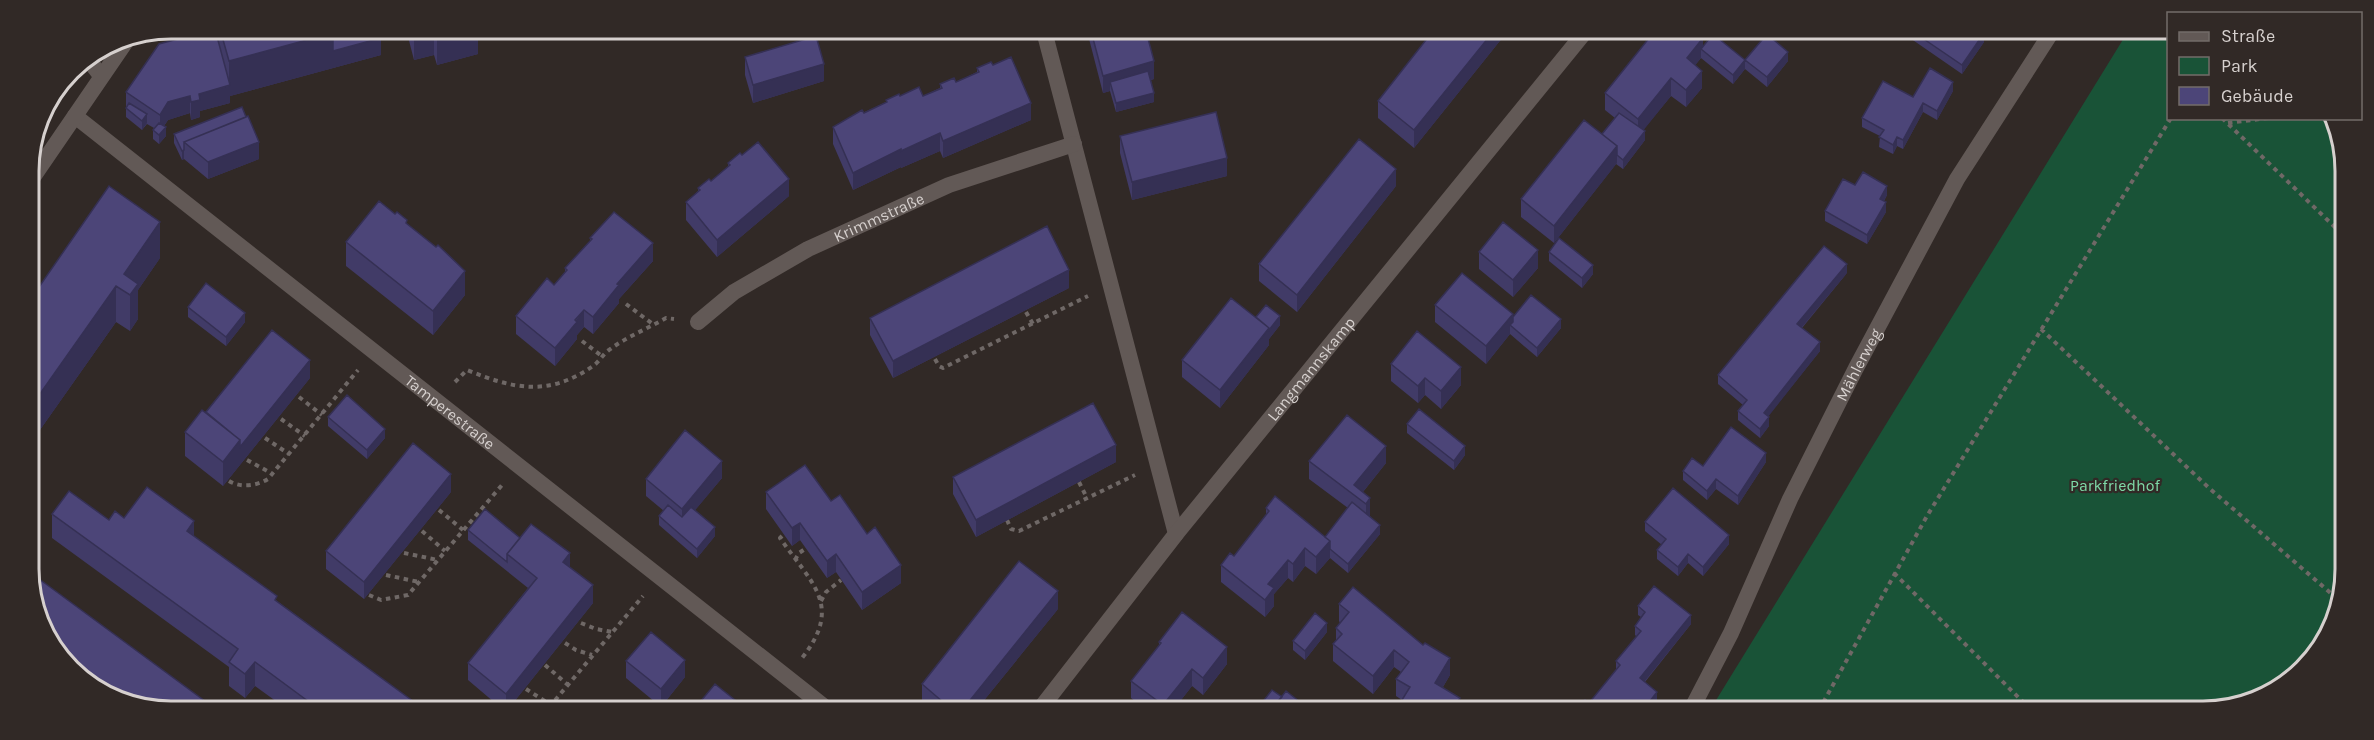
<svg xmlns="http://www.w3.org/2000/svg" width="2374" height="740" font-family="Karla,sans-serif">
<style>
.green{fill:#195337}
.lines{fill:none;stroke-linecap:round;stroke-linejoin:round}
.path{stroke:#6f6866;stroke-width:4;stroke-dasharray:4.5 4.5;stroke-linecap:butt}
.minor{stroke:#625956;stroke-width:16}
.secondary{stroke:#625956;stroke-width:16}
.wall{fill:#413b67}
.shaded-wall{fill:#353054}
.building{fill:#4c4578;stroke:#353054;stroke-width:1.5}
.labels{text-anchor:middle;stroke-width:4.5;stroke-linejoin:round;paint-order:stroke}
.street-label{font-size:16px;fill:#d6d0ce;stroke:#312926}
.park-label{font-size:16px;fill:#7ed9a7;stroke:#312926}
.rim{fill:none;stroke:#d6d0ce;stroke-width:3}
</style>
<rect width="100%" height="100%" fill="#312926"/>
<path class="green" d="M2127 33H2168V118L2330 119 2343 144 2341 605 2322 648 2290 682 2212 711 1710 710Z"/>
<g class="lines">
<path class="path" d="M2222 118 2342 234
M2228 123 2268 118
M626 304 654 325
M1026 312 1033 324
M2041 329 2209 488 2341 602
M582 341 603 357
M935 359 939 366 943 368 1088 296
M455 382 467 370C514 389 548 397 593 366 599 362 603 354 609 350 626 337 647 329 666 318L674 319
M299 397 322 415
M281 419 305 436
M265 438 289 454
M247 460 273 474
M229 481C241 488 256 486 268 479L358 370
M1079 482 1087 498
M439 510 463 530
M1007 520 1011 529 1019 531 1135 475
M422 531 445 551
M782 536 780 538C811 583 844 605 802 658
M404 553 438 560
M795 560 799 553 805 549
M1894 573 2032 711
M386 575 419 582
M369 595 381 600 408 595 502 485
M821 601 826 592 841 580
M581 623 596 629 612 632
M565 643 576 650 592 655
M545 665 568 685
M526 689 551 705 643 596
M1819 710 1927 516 2171 118"/>
<g class="minor">
<path d="M1044 31 1176 534"/>
<path d="M88 59 101 76"/>
<path id="s1" d="M75 116 826 708"/>
<path id="s2" d="M698 322 734 292 808 249 949 185 1074 144"/>
<path id="s3" d="M1040 709 1176 534 1585 32"/>
<path id="s4" d="M1691 710 1731 633 1790 499 1856 368 1957 179 2051 33"/>
</g>
<path class="secondary" d="M29 183 129 37"/>
</g>
<path class="wall" d="M215 29H379L381 55 230 96V103L200 111V117L191 120 190 113 168 120 164 126 166 136 159 144 153 139V130L154 128 147 124 142 130 126 117V92Z
M406 29H478V54L437 65 434 55 414 60Z
M628 30H657V33L630 40Z
M1087 31H1146L1154 79 1151 80 1154 102 1116 112 1110 91 1103 93Z
M1433 31 1507 32 1414 148 1378 118V101Z
M1907 33H1984V42L1962 74 1907 36Z
M1703 47 1745 60 1788 61 1767 87 1745 69 1733 84 1701 58 1695 65 1702 88 1686 107 1671 96 1643 130 1645 140 1623 169 1616 164 1554 243 1521 217V199L1602 134 1615 118 1605 110V93Z
M745 57 824 81 753 103 745 75Z
M993 65 1031 120 943 158 940 151 901 168V167L853 190 833 144V127L886 102V100L900 96H923L940 88V84L956 82 977 72V68Z
M1953 91 1937 120 1923 112 1903 149 1897 146 1893 154 1879 147 1880 136 1862 127V118L1913 97Z
M174 134 259 159 208 179 184 159 182 160 174 143Z
M1120 136 1227 176 1132 200 1120 153Z
M742 155 789 196 717 257 686 220V202L698 191V188L711 181 728 167V163Z
M1855 185 1887 195 1884 201 1886 212 1867 244 1825 221V211Z
M1396 186 1297 312 1259 281V264Z
M407 224 465 295 433 335 346 266V242Z
M590 238 653 261 619 299V303L593 334 584 327 577 335V339L555 366 516 334V316L554 285 565 272V268L590 241Z
M1479 252 1538 268 1513 297 1479 269Z
M1549 252 1593 274 1582 288 1549 261Z
M160 258 138 290V319L130 331 116 322 30 444V300Z
M1847 273 1802 328 1820 351 1768 416 1769 426 1760 438 1738 420V411L1743 405 1718 384V375Z
M1069 288 893 378 870 335V318Z
M1435 305 1513 317 1561 328 1537 357 1510 334 1486 364 1435 322Z
M188 307 245 322 226 346 188 317Z
M1256 317 1280 325 1269 339V345L1220 408 1182 377V360Z
M1391 364 1461 385 1441 409 1425 395 1418 403 1391 381Z
M310 378 223 486 185 456V432L206 412Z
M328 417 385 438 367 459 328 426Z
M1407 424 1465 455 1454 470 1407 433Z
M1309 461 1386 463 1363 492 1370 515V516L1380 534 1348 573 1330 558 1316 574 1305 566 1293 582 1288 578 1274 594V606L1265 617 1221 582V565L1234 556 1266 515V508L1325 537 1348 508 1309 479Z
M1116 462 976 537 953 494V477Z
M1766 462 1738 505 1716 489 1707 500 1683 480V471Z
M722 478 695 510 715 536 697 558 659 525V516L664 511 646 496V479Z
M451 492 364 599 326 569V551Z
M766 492 831 501 901 583 862 610 836 572 827 578 800 540 792 546 766 509Z
M52 514 109 520 124 518 194 536 277 601 421 707H284L255 686 245 698 229 686V667L52 538Z
M1645 522 1729 544 1703 576 1688 563 1678 576 1657 559V550L1662 545 1645 531Z
M468 530 520 538 570 567 593 603 509 708H501L468 680V663L528 588 468 540Z
M1339 604 1450 675 1443 687 1460 704 1469 710 1397 709 1402 700 1396 696V679L1401 672 1394 667 1373 694 1333 661V644L1336 641V628L1340 623 1339 621Z
M1638 606 1691 624 1645 682 1657 701 1589 703 1616 670V661L1637 637 1635 635V626L1641 617 1638 615Z
M1058 609 977 709 930 708 922 701V684Z
M1327 632 1305 660 1293 650V641Z
M1159 642 1227 664 1203 695 1192 686 1174 709H1145L1131 698V681L1159 646Z
M626 661 685 677 661 707 626 678Z"/>
<path class="shaded-wall" d="M414 29H434V55L414 60Z
M437 29H478V54L437 65Z
M635 30H657V33L630 40V31Z
M1493 32H1507L1414 148V130Z
M333 33 381 38V55L230 96V103L200 111V117L191 120V102L199 94 229 86V61Z
M1984 33V42L1962 74V65Z
M1703 38V51L1701 49V58L1687 76V58Z
M1788 52V61L1767 87V77Z
M1745 60V69L1733 84V75Z
M1154 61V79L1113 90 1110 82V91L1103 93V76Z
M824 64V81L753 103V85Z
M1702 71V88L1686 107V90Z
M1671 78V96L1638 137V119Z
M1953 82V91L1937 120V111Z
M1154 93V102L1116 112V103Z
M190 96V113L168 120 160 132V115L168 102Z
M1031 103V120L943 158V141Z
M1923 103V112L1903 149V140Z
M147 114V123L142 130V121Z
M166 127V136L159 144V135Z
M1645 131V140L1623 169V160Z
M940 133V151L901 168V151Z
M1897 137V146L1893 154V145Z
M259 142V159L208 179V162Z
M1617 146V163L1554 243V226Z
M901 149V167L853 190V173Z
M184 150V159L182 160V151Z
M1227 158V176L1132 200V182Z
M1396 169V186L1297 312V295Z
M789 179V196L717 257V240Z
M1887 186V195L1880 208V199Z
M1886 202V212L1867 244V235Z
M160 222V258L138 290V319L130 331V295L124 274Z
M653 243V261L619 299V303L593 334V317L617 284Z
M1538 250V268L1513 297V280Z
M1847 264V273L1797 333V324Z
M1593 265V274L1582 288V278Z
M1069 270V288L893 378V361Z
M465 271V295L433 335V311Z
M116 286V322L30 444V408Z
M584 310V327L577 335V339L555 366V348Z
M245 313V322L226 346V337Z
M1513 314V327L1510 325V334L1486 364V346Z
M1280 316V325L1269 339V345L1220 408V390L1269 328Z
M1561 319V328L1537 357V348Z
M1820 342V351L1764 422V413Z
M310 360V378L223 486V462L240 440Z
M1461 367V385L1441 409V391Z
M1425 378V395L1418 403V386Z
M1769 417V426L1760 438V429Z
M385 429V438L367 459V450Z
M1116 445V462L976 537V520Z
M1386 446V463L1358 498 1354 485Z
M1465 446V455L1454 470V461Z
M1766 453V462L1738 505V496Z
M722 461V478L682 526V509Z
M451 474V492L364 599V582Z
M1716 479V489L1707 500V491Z
M1370 498V515L1366 521V504Z
M194 521V545L187 531Z
M800 523V540L792 546V528Z
M1380 525V534L1348 573V564Z
M715 527V536L697 558V549Z
M1729 535V544L1703 576V567Z
M1330 541V558L1316 574V557Z
M1305 548V566L1293 582V564Z
M570 553V571L563 562Z
M836 554V572L827 578V561Z
M1688 554V563L1678 576V567Z
M1288 560V578L1274 594V606L1265 617V600L1268 584Z
M901 565V583L862 610V592Z
M593 585V603L509 708H506V694Z
M1058 591V609L977 709H963Z
M1691 615V624L1640 687V678Z
M1327 623V632L1305 660V651Z
M1227 647V664L1203 695V678Z
M1394 650V667L1373 694V676Z
M1450 658V675L1435 700V683Z
M685 660V677L661 707V689Z
M255 662V686L245 698V674Z
M1192 669V686L1174 709H1163V705Z
M1657 692V701L1650 710H1643Z"/>
<path class="building" d="M215 29 230 85 199 94 200 100 191 102 190 96 168 102 160 115 126 92 159 44Z
M220 29H332L333 33 229 61Z
M332 29H379L381 38 333 51V33Z
M1091 31H1146L1154 61 1103 76Z
M1433 31 1493 32 1414 130 1378 101Z
M1654 32H1695L1703 38 1687 58 1702 71 1686 90 1671 78 1638 119 1605 93Z
M1915 33H1984L1962 65Z
M1713 34 1745 60 1733 75 1701 49Z
M1767 34 1788 52 1767 77 1745 60Z
M816 36 824 64 753 85 745 57Z
M1011 57 1031 103 943 141 940 133 901 151V149L853 173 833 127 862 110 864 113 887 102 886 100 899 94 900 96 919 87 923 96 942 88 940 84 954 78 956 82 979 72 977 68 991 62 993 65Z
M1930 68 1953 82 1937 111 1923 103 1903 140 1897 137 1893 145 1879 137 1884 130 1862 118 1883 81 1913 97Z
M1148 71 1154 93 1116 103 1110 82Z
M129 103 147 114 142 121 126 108Z
M242 107 246 117 184 142V150L182 151 174 134Z
M1216 112 1227 158 1132 182 1120 136Z
M1619 113 1645 131 1623 160 1617 155V146L1602 134Z
M248 116 259 142 208 162 184 142Z
M1584 120 1617 146 1554 226 1521 199Z
M159 123 166 127 159 135 153 130Z
M1359 139 1396 169 1297 295 1259 264Z
M758 142 789 179 717 240 686 202 700 190 698 188 709 179 711 181 730 165 728 163 740 153 742 155Z
M1863 172 1887 186 1880 199 1886 202 1867 235 1825 211 1843 179 1855 185Z
M109 186 160 222 124 274 138 284 130 295 116 286 30 408V300Z
M379 201 395 214 397 212 407 220 406 223 436 247 438 245 465 271 433 311 346 242Z
M614 212 653 243 617 284 619 285 593 317 584 310 575 320 577 322 555 348 516 316 547 278 554 285 567 270 565 268 592 239 590 238Z
M1503 222 1538 250 1513 280 1479 252Z
M1047 226 1069 270 893 361 870 318Z
M1559 238 1593 265 1582 278 1549 252Z
M1824 246 1847 264 1797 324 1820 342 1764 413 1769 417 1760 429 1738 411 1747 400 1718 375Z
M1462 273 1513 314 1486 346 1435 305Z
M206 283 245 313 226 337 188 307Z
M1531 295 1561 319 1537 348 1510 325 1513 322V317Z
M1231 298 1269 328 1220 390 1182 360Z
M1266 305 1280 316 1269 330V328L1256 317Z
M272 330 310 360 240 447V440L206 412Z
M1417 331 1461 367 1441 391 1425 378 1418 386 1391 364Z
M347 395 385 429 367 450 328 417Z
M1093 403 1116 445 976 520 953 477Z
M1419 409 1465 446 1454 461 1407 424Z
M202 410 240 440 223 462 185 432Z
M1347 415 1386 446 1354 485 1370 498 1366 504 1309 461Z
M1731 427 1766 453 1738 496 1716 479 1707 491 1683 471 1692 458 1703 466Z
M685 430 722 461 682 509 646 479Z
M413 443 451 474 364 582 326 551Z
M805 465 831 501 840 495 867 534 875 527 901 565 862 592 836 554 827 561 800 523 792 528 766 492Z
M147 487 194 521 187 531 277 596 275 600 421 707H316L255 662 245 674 229 662 238 649 52 514 69 491 109 520 115 511 124 518Z
M1673 488 1729 535 1703 567 1688 554 1678 567 1657 550 1666 539 1645 522Z
M1275 496 1330 541 1316 557 1305 548 1293 564 1288 560 1268 584 1274 588 1265 600 1221 565 1230 553 1234 556 1269 511 1266 508Z
M1352 502 1380 525 1348 564 1330 549V541L1325 537Z
M668 505 682 517 691 507 715 527 697 549 659 516Z
M485 509 520 538 507 554V562L468 530Z
M531 524 570 553 563 562 593 585 506 694 468 663 537 578 507 554Z
M1019 561 1058 591 963 709 950 708 922 684Z
M31 573 213 707H135L64 663 31 596Z
M1654 586 1691 615 1640 678 1657 692 1643 710H1577L1585 700 1589 703 1620 665 1616 661 1641 631 1635 626 1645 612 1638 606Z
M1353 587 1423 645 1425 643 1450 658 1435 683 1460 698 1457 703 1469 710 1399 709 1397 708 1410 687 1396 679 1409 662 1394 650 1373 676 1333 644 1342 634 1336 628 1349 612 1339 604Z
M1182 612 1227 647 1203 678 1192 669 1163 705 1131 681 1161 643 1159 642Z
M1315 613 1327 623 1305 651 1293 641Z
M651 632 685 660 661 689 626 661Z
M715 684 745 708H695Z
M1272 690 1282 697 1272 709H1257Z
M1286 691 1309 709H1272Z"/>
<g class="labels">
<g class="street-label">
<text dy="6" stroke="none"><textPath href="#s2" startOffset="210">Krimmstraße</textPath></text>
<text dy="6" stroke="none"><textPath href="#s4" startOffset="384">Mählerweg</textPath></text>
<text dy="6" stroke="none"><textPath href="#s3" startOffset="435">Langmannskamp</textPath></text>
<text dy="6" stroke="none"><textPath href="#s1" startOffset="478">Tamperestraße</textPath></text>
</g>
<g class="park-label">
<text x="2115" y="491">Parkfriedhof</text>
</g>
</g>
<path d="M0 0H2374V740H0ZM171 39H2203A132 132 0 0 1 2335 171V569A132 132 0 0 1 2203 701H171A132 132 0 0 1 39 569V171A132 132 0 0 1 171 39Z" fill="#312926" fill-rule="evenodd"/>
<path class="rim" d="M171 39H2203A132 132 0 0 1 2335 171V569A132 132 0 0 1 2203 701H171A132 132 0 0 1 39 569V171A132 132 0 0 1 171 39Z"/>
<rect x="2167" y="12" width="195" height="108" fill="#312926" stroke="#736c69" stroke-width="1.5"/>
<rect x="2179" y="32" width="30" height="9" fill="#625956" stroke="#736c69" stroke-width="1.5"/>
<text x="2221" y="42" font-size="18" fill="#d6d0ce">Straße</text>
<rect x="2179" y="57" width="30" height="18" fill="#195337" stroke="#736c69" stroke-width="1.5"/>
<text x="2221" y="72" font-size="18" fill="#d6d0ce">Park</text>
<rect x="2179" y="87" width="30" height="18" fill="#4c4578" stroke="#736c69" stroke-width="1.5"/>
<text x="2221" y="102" font-size="18" fill="#d6d0ce">Gebäude</text>
</svg>
